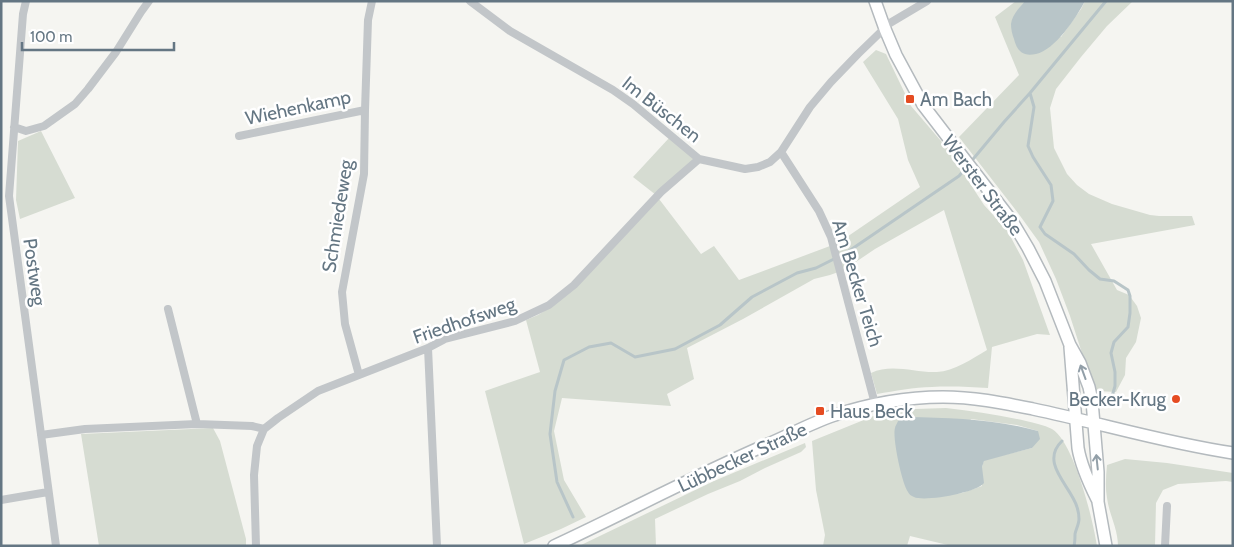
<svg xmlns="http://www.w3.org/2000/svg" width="1234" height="547" font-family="Cabin,sans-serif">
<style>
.green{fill:#d6dcd2;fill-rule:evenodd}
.water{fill:#b8c5c8}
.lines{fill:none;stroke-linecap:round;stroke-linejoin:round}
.stream{stroke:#b8c5c8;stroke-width:3}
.secondary-casing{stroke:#b4babe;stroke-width:14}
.minor{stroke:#c2c6c9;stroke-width:8}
.secondary{stroke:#fff;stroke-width:11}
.oneway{stroke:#929fa8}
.poi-dot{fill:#e54c22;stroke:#fff;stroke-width:2}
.labels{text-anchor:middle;stroke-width:5;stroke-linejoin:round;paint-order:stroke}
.poi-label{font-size:19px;fill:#647683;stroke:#fff;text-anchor:start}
.street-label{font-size:19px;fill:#647683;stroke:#fff}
</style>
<rect width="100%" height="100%" fill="#f5f5f1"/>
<path class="green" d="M1016 1H1025L1018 10 1061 37 1081 9 1085 1H1133L1107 26 1081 57 1056 89 1050 108 1054 148 1067 174 1077 185 1089 194 1112 204 1150 215 1159 216H1192L1195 225 1091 244 1117 290 1129 295 1137 306 1141 318 1136 342 1126 358 1125 375 1116 392 1097 391 1092 384 1070 316 1056 279 1039 242 1018 213 959 137 1019 75 995 17Z
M876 50 886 54 911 106 947 148 984 205 1007 230 1023 260 1050 335 1037 334 992 347 988 388C970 387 951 386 932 387 914 387 895 391 877 394L871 373C892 363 915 373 937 372 954 371 972 359 987 350L944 210 875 249 844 270 830 275 814 279 743 319 687 348 694 379 667 394 671 406 562 398 554 431 564 480 586 517 561 529 524 544 485 391 540 372 526 320 538 315 551 307 656 195 633 177 669 138 697 160 656 195 701 254 714 246 739 280 838 243 920 187 908 160 898 119 863 62Z
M41 131 75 198 20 219 16 200 18 141Z
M946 408C973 411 999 415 1026 421 1034 423 1044 425 1052 429 1074 442 1093 520 1097 546H952L910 536 907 546H823L825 535 816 490 812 441 881 413 915 409ZM971 419 1017 425 1038 431 1032 448 984 460 982 467V486L962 493 923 498Z
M213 428 220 441 246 539V546H99L81 434Z
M805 443 806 447 801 452 765 468 740 481 708 494 655 519 656 546H579L714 481Z
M1125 459 1167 463 1233 473V482L1226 481 1178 484 1163 490 1156 503 1155 546H1118C1118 529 1109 514 1107 498 1105 487 1106 476 1107 465Z"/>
<path class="water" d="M1025 1H1085C1076 18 1055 50 1036 54 1023 57 1017 51 1014 39 1012 34 1011 29 1011 24 1012 15 1020 7 1025 1Z
M907 417C952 418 995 419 1038 431L1040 439 1032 448 984 461 982 467 984 483C976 493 924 502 914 497 911 496 909 494 908 492 902 484 892 437 895 428 895 426 897 424 898 421Z"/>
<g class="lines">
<path class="stream" d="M1106 1 1030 93 1034 107 1028 146 1033 157 1051 185 1053 201 1040 227 1045 234 1074 254 1089 270 1100 279 1114 281 1128 290 1130 296V313L1128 327 1114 342 1111 353 1115 372V386L1113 393 1109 400
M1062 441C1039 463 1071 486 1077 507 1078 510 1079 515 1079 519 1079 524 1076 529 1075 534 1075 538 1075 542 1074 546
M573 517 557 482 550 434 555 391 564 360 589 347 611 343 635 357 675 349 720 325 752 297 797 273 816 268 846 253 959 176 1004 122 1030 93"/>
<g class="secondary-casing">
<path id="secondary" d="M875 1 885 29 896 55 923 105 1012 221 1028 248 1045 281 1070 345 1080 363 1089 387 1092 401 1098 472V502L1106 546
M1070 347 1078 448C1081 466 1089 483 1097 499
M554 546C625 513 694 476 766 445 788 436 809 424 832 416 868 404 905 397 943 397 974 397 1003 403 1033 409 1100 423 1165 443 1233 453"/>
</g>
<path class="minor" d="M26 1 23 14 9 196 56 546
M470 1 510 31 613 90 633 104 699 159 745 169 758 167 770 162 781 152 810 107 831 82 858 54 890 23 927 1
M14 127 26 131 44 126 75 104 88 89 116 52 141 12 149 1
M239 136 365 110
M781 152 819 211 831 237 875 404
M168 309 197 424
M428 348 437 546
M359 375 345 324 342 292 364 174 365 110 368 20 372 1
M41 435 85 429 197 424 252 426 264 429 278 418 318 391 428 348 445 339 515 321 549 305 574 285 661 192 699 159
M1 500 48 492
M256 546 254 475 257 446 264 429
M1165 546 1167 506"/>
<use href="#secondary" class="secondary"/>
</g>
<defs><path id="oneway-shaft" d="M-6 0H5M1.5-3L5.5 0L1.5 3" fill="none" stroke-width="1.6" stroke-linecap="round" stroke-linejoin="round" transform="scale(1.25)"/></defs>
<g class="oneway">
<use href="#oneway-shaft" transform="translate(1083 372) rotate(-110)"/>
<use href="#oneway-shaft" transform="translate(1097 462) rotate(-96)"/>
</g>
<g class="poi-dot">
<rect x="905" y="94" width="10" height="10" rx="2.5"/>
<circle cx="1176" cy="399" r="5"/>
<rect x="815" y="406" width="10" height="10" rx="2.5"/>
</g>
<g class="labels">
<g class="poi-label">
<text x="920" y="106">Am Bach</text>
<text x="1166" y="406" text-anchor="end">Becker-Krug</text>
<text x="830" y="418">Haus Beck</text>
</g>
<g class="street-label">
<text transform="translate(298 107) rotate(-12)" y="7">Wiehenkamp</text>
<text transform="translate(662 109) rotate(38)" y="7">Im Büschen</text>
<text transform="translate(983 185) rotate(53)" y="7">Werster Straße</text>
<text transform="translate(337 216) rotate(-81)" y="7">Schmiedeweg</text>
<text transform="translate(35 272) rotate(82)" y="7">Postweg</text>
<text transform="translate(858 283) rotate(73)" y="7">Am Becker Teich</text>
<text transform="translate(464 320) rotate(-19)" y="7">Friedhofsweg</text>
<text transform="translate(742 457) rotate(-25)" y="7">Lübbecker Straße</text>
</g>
</g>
<rect width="1234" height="547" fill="none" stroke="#647683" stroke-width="5"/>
<path d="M22 42v8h152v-8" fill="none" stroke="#647683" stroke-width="2.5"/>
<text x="30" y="42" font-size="15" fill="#647683" stroke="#ffffff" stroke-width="4" paint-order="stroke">100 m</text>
</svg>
